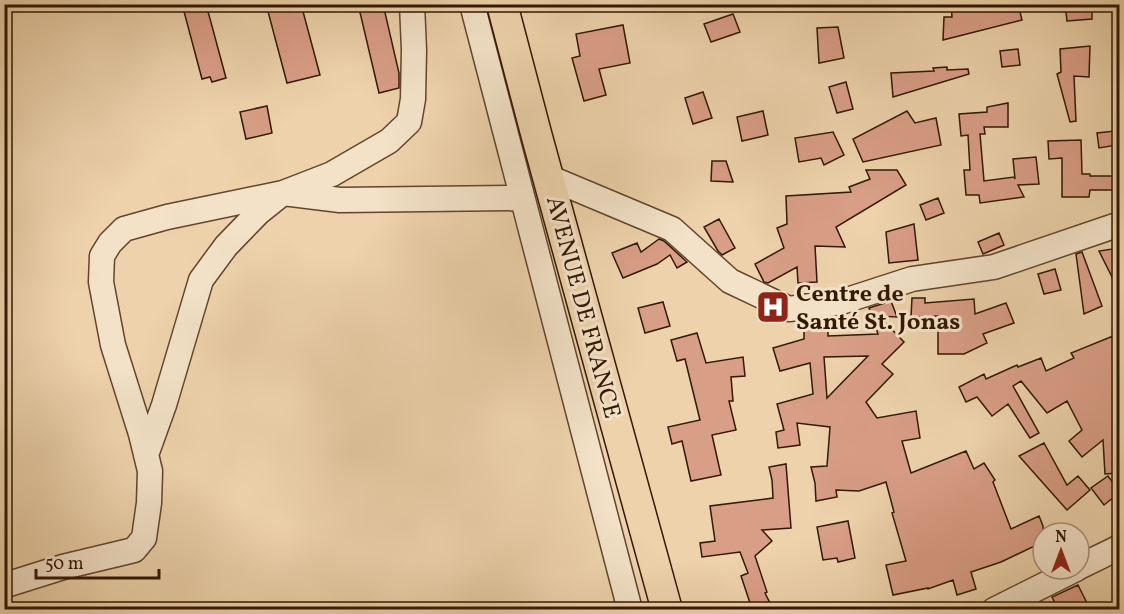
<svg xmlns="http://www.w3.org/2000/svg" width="1124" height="614" font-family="Vollkorn,serif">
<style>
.building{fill:#d99e86;stroke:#321802;stroke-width:1.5;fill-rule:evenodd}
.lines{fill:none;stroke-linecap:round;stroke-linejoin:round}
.minor-casing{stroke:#61462c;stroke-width:27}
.major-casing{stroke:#321802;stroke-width:33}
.minor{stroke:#f3e2c8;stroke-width:24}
.major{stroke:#edd2ab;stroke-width:30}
.labels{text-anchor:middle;stroke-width:6;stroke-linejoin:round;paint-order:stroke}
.poi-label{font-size:24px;font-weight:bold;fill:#321802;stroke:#f3e2c8;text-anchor:start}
.street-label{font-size:24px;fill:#321802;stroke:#f3e2c8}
</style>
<rect width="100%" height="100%" fill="#edd2ab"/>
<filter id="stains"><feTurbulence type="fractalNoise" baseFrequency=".00333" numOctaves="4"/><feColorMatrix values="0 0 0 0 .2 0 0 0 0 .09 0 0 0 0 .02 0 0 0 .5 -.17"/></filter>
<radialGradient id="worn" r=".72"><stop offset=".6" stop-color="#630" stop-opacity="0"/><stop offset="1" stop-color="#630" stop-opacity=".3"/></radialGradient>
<path class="building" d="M182 4H206L226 78 212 82 210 77 202 79Z
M266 4H301L320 75 287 83Z
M358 4H383L399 73V88L379 93Z
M951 4H1018L1022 20 943 40 944 17H952Z
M1065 4H1092V19L1067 21Z
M733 14 740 32 711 42 704 24Z
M623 25 630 63 599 69 606 95 584 101 572 58 580 56 576 34Z
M838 27 844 58 819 63 817 28Z
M1090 46 1089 77 1074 76 1076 121 1070 122 1057 74 1061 72 1060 49Z
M1018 49 1020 65 1002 67 1000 51Z
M947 67V70L968 69 969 74 893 97 891 73 934 71 933 68Z
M846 82 853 109 837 113 829 87Z
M703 92 712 118 693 124 685 98Z
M1008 103V127H984L985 134H980L984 181 1014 177 1015 179 1013 159 1036 157 1039 184 1018 185 1024 197 980 203 979 195H966L964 170H970L968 135 961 136 959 114 987 112V107Z
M267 106 272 133 246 139 240 112Z
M763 111 768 135 742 141 737 117Z
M907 111 915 123 936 118 941 145 863 162 853 139Z
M1115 131 1117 145 1099 148 1097 133Z
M833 132 844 155 824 165 821 158 799 162 795 138Z
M1081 140 1082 174H1090V176H1118L1119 190H1090L1089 197H1062V158L1049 159 1048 141Z
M712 161H726L733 182 711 181Z
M866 170H897L906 185 836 227 845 247 815 246 817 282 798 283 797 267 768 283 764 282 755 264 784 248 777 228 787 224 786 196 851 192 849 187 870 179Z
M938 198 944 213 926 220 920 205Z
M719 219 735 248 722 255 718 251 704 227Z
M914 224 918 260 889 263 886 232Z
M999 233 1004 245 983 254 978 242Z
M659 239 664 241 687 262 677 268 670 255 657 264 623 278 612 253 637 243 641 252Z
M1119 248V291L1099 251Z
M1082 252 1102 306 1084 314 1076 254Z
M1055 269 1061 290 1044 294 1038 274Z
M912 298H925V303L974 299 975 314 1006 303 1014 323 983 334 987 343 964 354H938V316L911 317Z
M891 301 897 317 879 316 904 342 882 364 893 374 866 402 877 418 916 411 920 438 902 441 911 473 966 451 974 469 984 463 995 480 993 482 1011 529 1039 516 1043 526V542L1001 562 971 572 976 589 957 595 953 580 928 589V588L893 595 886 565 906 561 892 513 894 512 886 482 859 491 836 490 837 497 816 501 815 483 811 467 827 466 830 427 797 423 800 445 778 448 776 432 784 430 777 404 813 394 810 363 780 371 773 348 804 339V322L828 321V336L878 334 869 308ZM868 356 827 398 824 357Z
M663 302 670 326 645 333 638 308Z
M697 333 706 363 743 357 745 376 731 377 733 401H729L736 430 712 435 721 475 691 481 682 441 672 444 668 427 700 420 685 359 677 361 671 340Z
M1113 336 1119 352V473L1105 474 1103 440 1082 457 1069 441 1082 430 1067 401 1047 413 1021 381 1013 386 1039 433 1030 438 1008 404 992 416 977 397 966 402 959 387 984 374 986 379 1017 365 1018 367 1041 358 1046 371 1074 358 1071 353Z
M1044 443 1067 485 1078 476 1090 490 1067 510 1019 456Z
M786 464 791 528 762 530 772 541 755 556 767 592 765 593 773 609H752L741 576 748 573 740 552 702 557 700 543 715 541 710 506 773 498 772 480 769 467Z
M1108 476 1119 491V493L1104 505 1091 488Z
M848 521 855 558 838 562 837 558 823 560 817 527Z
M1078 585 1090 609H1058L1052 597Z"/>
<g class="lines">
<g class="minor-casing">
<path id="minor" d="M472 4 630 610
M548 177 672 229 730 281 789 309 841 302 912 279 994 267 1120 224
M146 455 164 405 201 280 226 246 258 213 283 193 340 200 521 198
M1079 567 1120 547
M4 583 9 584 63 567 134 550 144 538 149 503 150 471 141 434 113 345 101 282 102 256 110 243 124 229 167 217 283 193 332 174 389 141 409 122 413 99 414 50 412 4
M994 610 1076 569"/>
</g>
<g class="major-casing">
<path id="major" d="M502 4 537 137 667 610"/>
</g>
<use href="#minor" class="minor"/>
<use href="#major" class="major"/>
</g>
<defs>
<g id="hospital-square" transform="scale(1.725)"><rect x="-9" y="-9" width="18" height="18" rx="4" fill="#8f2418" stroke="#f3e2c8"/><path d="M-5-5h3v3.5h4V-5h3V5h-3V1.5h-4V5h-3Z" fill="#fff"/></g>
</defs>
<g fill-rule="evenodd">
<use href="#hospital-square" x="773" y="307"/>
</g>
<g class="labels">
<g class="poi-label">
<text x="796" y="301">Centre de<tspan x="796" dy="28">Santé St. Jonas</tspan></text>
</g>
<g class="street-label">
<text transform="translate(584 307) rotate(75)" y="8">AVENUE DE FRANCE</text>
</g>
</g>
<rect width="1124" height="614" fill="none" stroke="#edd2ab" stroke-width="24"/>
<rect x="6" y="6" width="1112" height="602" fill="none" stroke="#321802" stroke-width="3"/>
<rect x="12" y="12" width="1100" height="590" fill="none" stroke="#321802" stroke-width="1.5"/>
<g transform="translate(1061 551)"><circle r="28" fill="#f3e2c8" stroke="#a69179" stroke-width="1.5"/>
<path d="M0-4.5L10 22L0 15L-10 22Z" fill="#8f2418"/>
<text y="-9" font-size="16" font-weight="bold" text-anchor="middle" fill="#321802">N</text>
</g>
<path d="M36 569v9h123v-9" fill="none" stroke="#321802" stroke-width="3"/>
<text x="45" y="569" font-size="18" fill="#321802" stroke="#f3e2c8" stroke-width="4.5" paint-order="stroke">50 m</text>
<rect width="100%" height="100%" filter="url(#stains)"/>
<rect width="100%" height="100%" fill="url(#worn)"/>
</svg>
